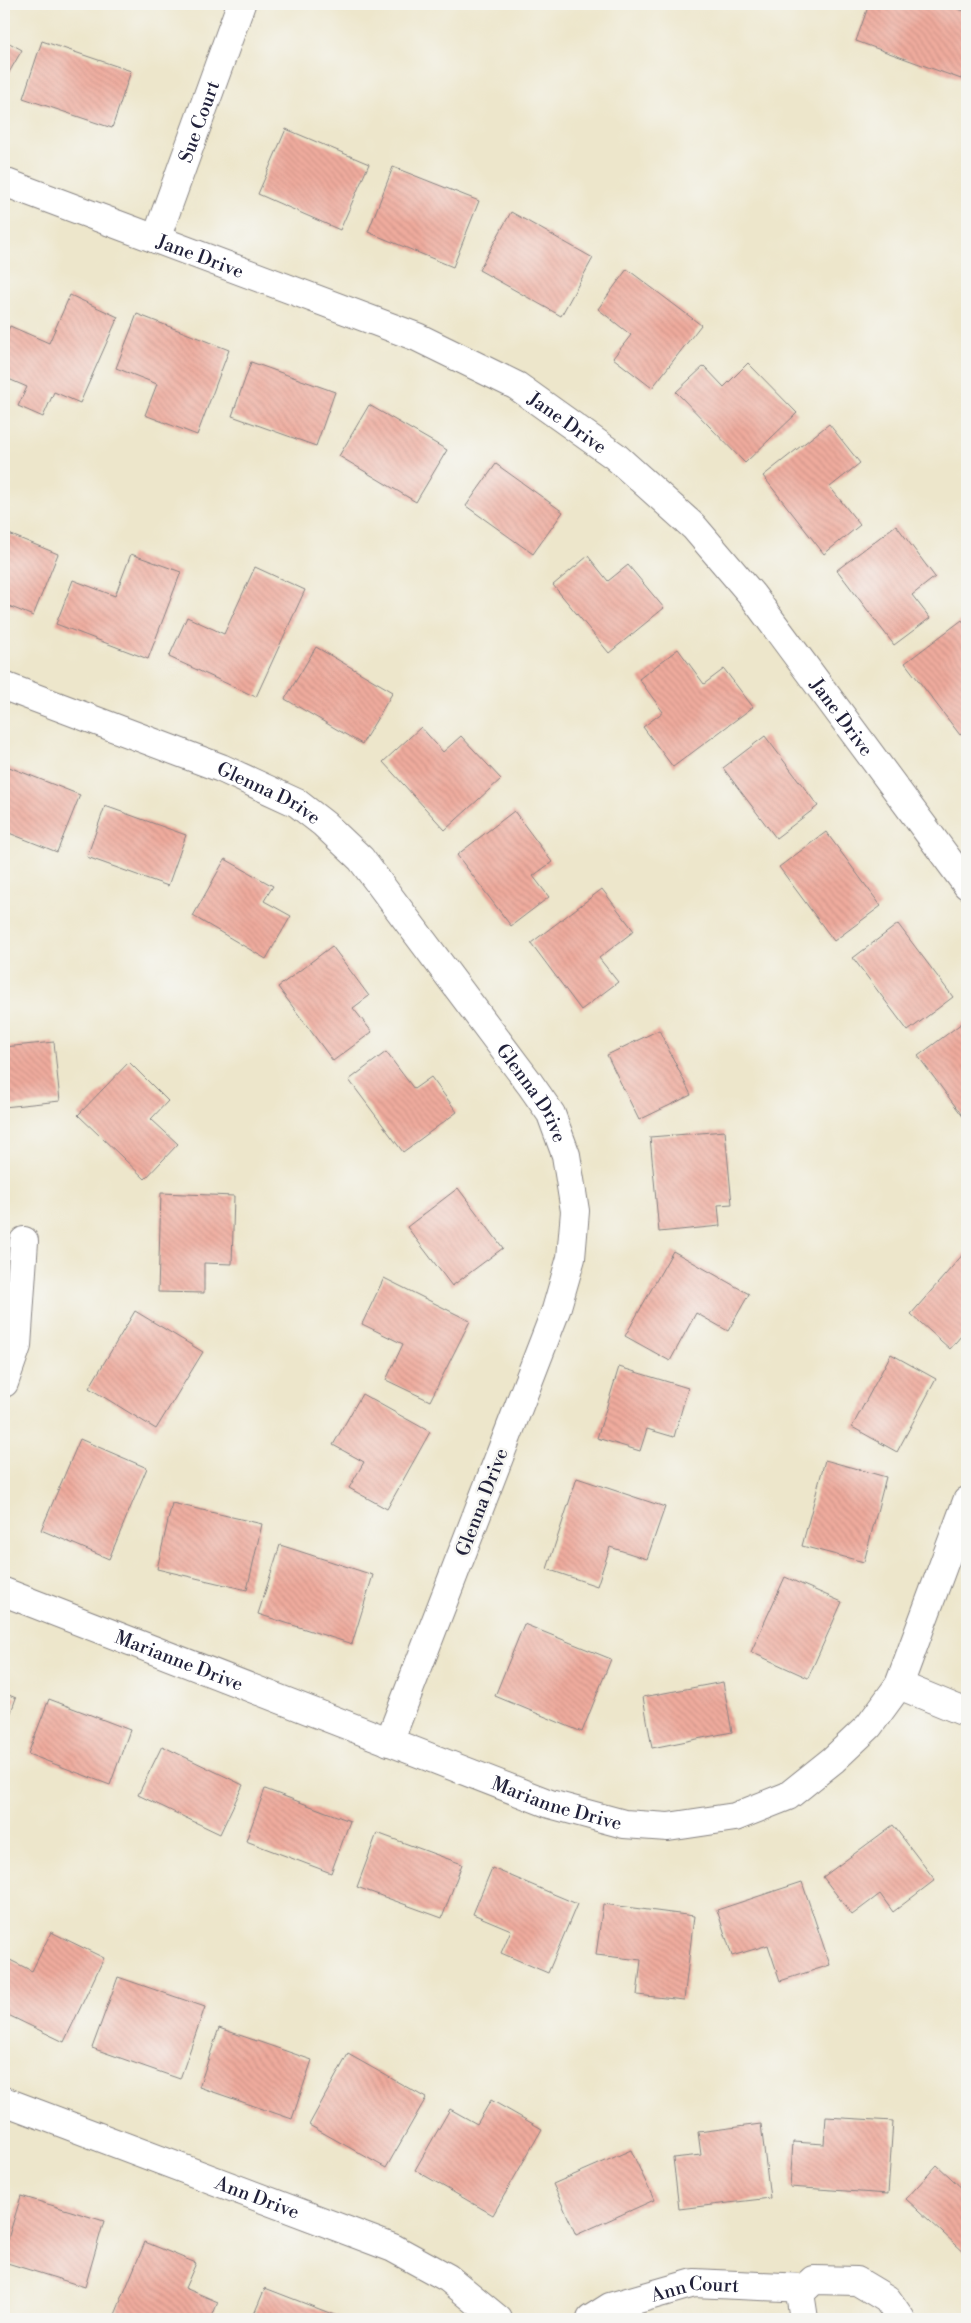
<svg xmlns="http://www.w3.org/2000/svg" width="971" height="2323" font-family="'Libre Bodoni',serif">
<style>
.building{fill:url(#building-back-hatch)}
.lines{fill:none;stroke-linecap:round;stroke-linejoin:round}
.minor-casing{stroke:#888483;stroke-width:30}
.minor{stroke:#fff;stroke-width:28}
.labels{text-anchor:middle;stroke-width:5;stroke-linejoin:round;paint-order:stroke}
.street-label{font-size:19px;fill:#22223b;stroke:#f6f6f2}
</style>
<defs>
<pattern id="building-back-hatch" width="6" height="6" patternUnits="userSpaceOnUse" patternTransform="scale(1.25)"><rect width="6" height="6" fill="#efab9d"/><path d="M-1 5l2 2M0 0l6 6M5-1l2 2" fill="none" stroke="#cd9388"/></pattern>
</defs>
<rect width="100%" height="100%" fill="#f6f6f2"/>
<filter id="ink" filterUnits="userSpaceOnUse"><feTurbulence type="fractalNoise" baseFrequency=".02" numOctaves="2"/><feDisplacementMap in="SourceGraphic" scale="10" xChannelSelector="R" yChannelSelector="G"/><feConvolveMatrix kernelMatrix="1 2 1 2 8 2 1 2 1" color-interpolation-filters="sRGB"/></filter>
<filter id="wash" filterUnits="userSpaceOnUse"><feTurbulence type="fractalNoise" baseFrequency=".0096" numOctaves="4" result="noise"/><feDisplacementMap in="SourceGraphic" scale="20" xChannelSelector="R" yChannelSelector="G"/><feGaussianBlur stdDeviation="1.12" result="paint"/><feColorMatrix in="noise" values="0 0 0 0 0 0 0 0 0 0 0 0 0 0 0 0 0 1.4 0 .05"/><feComposite in="paint" operator="in"/></filter>
<g filter="url(#wash)">
<rect width="100%" height="100%" fill="#ede6cb"/>
<g id="blocks">
<path class="building" d="M869 4H918L932 9 933 4H944L967 12V61L961 79 856 41Z
M4 40 22 50 4 81Z
M42 41 131 71 112 128 23 98Z
M286 129 369 164 340 230 258 194Z
M393 167 479 201 453 267 368 232Z
M511 212 593 258 561 316 479 270Z
M627 269 701 325 652 388 613 358 631 335 598 309Z
M70 295 118 317 80 403 54 392 43 417 18 406 27 387 4 377V340L10 326 49 343Z
M137 314 229 350 197 435 145 415 157 384 116 368Z
M251 362 335 392 316 446 232 416Z
M748 363 797 413 745 463 676 392 704 366 724 387Z
M369 405 447 450 416 502 339 456Z
M829 424 860 463 830 487 860 525 824 554 763 476Z
M496 464 563 512 533 554 466 506Z
M896 525 935 577 912 595 930 618 894 645 837 570Z
M4 532 58 554 33 616 4 604Z
M131 554 181 572 148 659 56 624 73 580 115 596Z
M588 556 608 581 628 565 664 608 609 653 553 585Z
M255 567 305 590 256 697 169 657 187 617 224 634Z
M962 620 967 628V730L960 735 905 663Z
M316 647 393 692 362 744 285 699Z
M678 649 704 684 724 669 753 707 673 767 643 727 663 712 639 679Z
M421 727 443 752 461 736 501 779 445 830 383 762Z
M765 736 818 806 776 838 723 768Z
M4 765 80 795 57 852 4 831Z
M105 806 186 835 168 886 87 857Z
M514 811 552 862 533 876 549 897 511 926 457 855Z
M826 832 881 906 834 941 779 867Z
M225 859 273 886 264 901 291 916 266 959 193 916Z
M602 889 634 931 599 958 618 982 581 1010 531 943Z
M898 924 953 997 908 1031 853 958Z
M332 946 369 996 353 1008 372 1032 333 1061 278 987Z
M966 1020 967 1022V1122L918 1056Z
M659 1030 691 1095 639 1120 607 1055Z
M54 1042 60 1101 4 1107V1047Z
M386 1052 414 1089 431 1077 457 1112 403 1152 349 1080Z
M129 1062 168 1101 151 1119 178 1144 145 1179 78 1115Z
M725 1131 732 1204 718 1205 720 1226 659 1232 650 1137Z
M458 1188 503 1248 452 1286 407 1227Z
M161 1193 234 1196 232 1264 204 1263V1293L158 1292Z
M673 1251 749 1294 728 1331 696 1313 670 1361 625 1336Z
M965 1252 967 1254V1329L950 1349 911 1314Z
M384 1278 470 1321 430 1401 386 1380 403 1344 362 1324Z
M135 1311 203 1352 156 1429 89 1388Z
M891 1354 936 1379 897 1452 852 1427Z
M619 1367 688 1388 674 1437 647 1429 640 1451 597 1438Z
M362 1394 430 1432 387 1509 349 1488 364 1462 333 1445Z
M80 1439 147 1468 109 1559 41 1530Z
M825 1460 886 1477 864 1562 802 1546Z
M577 1478 665 1507 647 1559 610 1547 597 1586 547 1569Z
M172 1503 262 1524 247 1590 157 1569Z
M280 1545 373 1575 352 1644 258 1614Z
M785 1577 842 1602 808 1678 751 1652Z
M524 1624 611 1659 582 1732 495 1696Z
M723 1682 732 1732 652 1748 643 1697Z
M4 1693 16 1698 4 1732Z
M49 1699 130 1730 110 1785 28 1754Z
M162 1746 243 1785 220 1834 138 1795Z
M265 1789 350 1821 331 1873 246 1841Z
M893 1825 935 1880 893 1912 880 1894 852 1915 823 1877Z
M377 1833 462 1864 442 1918 357 1887Z
M492 1868 577 1904 548 1973 501 1953 511 1930 473 1914Z
M802 1882 830 1965 780 1981 768 1945 732 1956 717 1910Z
M603 1904 694 1916 684 2000 637 1995 641 1960 596 1955Z
M51 1932 104 1958 64 2042 4 2013V1957L32 1971Z
M118 1977 205 2007 180 2079 92 2048Z
M219 2028 312 2060 292 2119 199 2087Z
M348 2054 426 2098 386 2168 309 2125Z
M491 2100 542 2129 493 2215 415 2170 450 2109 477 2124Z
M826 2117 893 2121 888 2194 790 2187 793 2142 824 2144Z
M761 2124 770 2198 679 2209 673 2158 701 2155 698 2132Z
M631 2150 654 2200 576 2235 553 2184Z
M937 2165 966 2192 967 2190V2255L906 2199Z
M21 2196 104 2221 85 2287 4 2262V2252Z
M145 2242 196 2263 185 2288 218 2302 211 2319H120L114 2317Z
M265 2288 345 2319H252Z"/>
</g>
</g>
<g filter="url(#ink)">
<use href="#blocks" fill-opacity="0" stroke="#888483" stroke-width="1"/>
<g class="lines">
<g class="minor-casing">
<g id="minor">
<path id="s1" d="M4 182 417 337 517 386 615 456 694 527 752 595 967 885"/>
<path id="s2" d="M156 239 241 4"/>
<path id="s3" d="M4 686 221 768 297 803 324 824 361 859 530 1084 551 1114 566 1155 575 1211 571 1258 556 1310 389 1742"/>
<path d="M4 1383 17 1346 24 1241"/>
<path id="s4" d="M4 1592 550 1804 624 1824 668 1827 735 1817 788 1796 833 1760 869 1726 899 1685 967 1501"/>
<path d="M899 1685 967 1713"/>
<path id="s5" d="M4 2101 393 2248 448 2278 498 2319"/>
<path id="s6" d="M591 2319 610 2307 694 2283 805 2288"/>
<path d="M804 2319 800 2293 814 2280 857 2281 887 2299 901 2319"/>
</g>
</g>
<use href="#minor" class="minor"/>
</g>
</g>
<g class="labels">
<g class="street-label">
<text dy="7" stroke="none"><textPath href="#s2" startOffset="125">Sue Court</textPath></text>
<text dy="7" stroke="none"><textPath href="#s1" startOffset="210">Jane Drive</textPath></text>
<text dy="7" stroke="none"><textPath href="#s1" startOffset="615">Jane Drive</textPath></text>
<text dy="7" stroke="none"><textPath href="#s1" startOffset="1020">Jane Drive</textPath></text>
<text dy="7" stroke="none"><textPath href="#s3" startOffset="286">Glenna Drive</textPath></text>
<text dy="7" stroke="none"><textPath href="#s3" startOffset="691">Glenna Drive</textPath></text>
<text transform="translate(481 1502) rotate(-69)" y="7">Glenna Drive</text>
<text dy="7" stroke="none"><textPath href="#s4" startOffset="188">Marianne Drive</textPath></text>
<text dy="7" stroke="none"><textPath href="#s4" startOffset="592">Marianne Drive</textPath></text>
<text dy="7" stroke="none"><textPath href="#s5" startOffset="271">Ann Drive</textPath></text>
<text dy="7" stroke="none"><textPath href="#s6" startOffset="110">Ann Court</textPath></text>
</g>
</g>
<rect width="971" height="2323" fill="none" stroke="#f6f6f2" stroke-width="20"/>
</svg>
